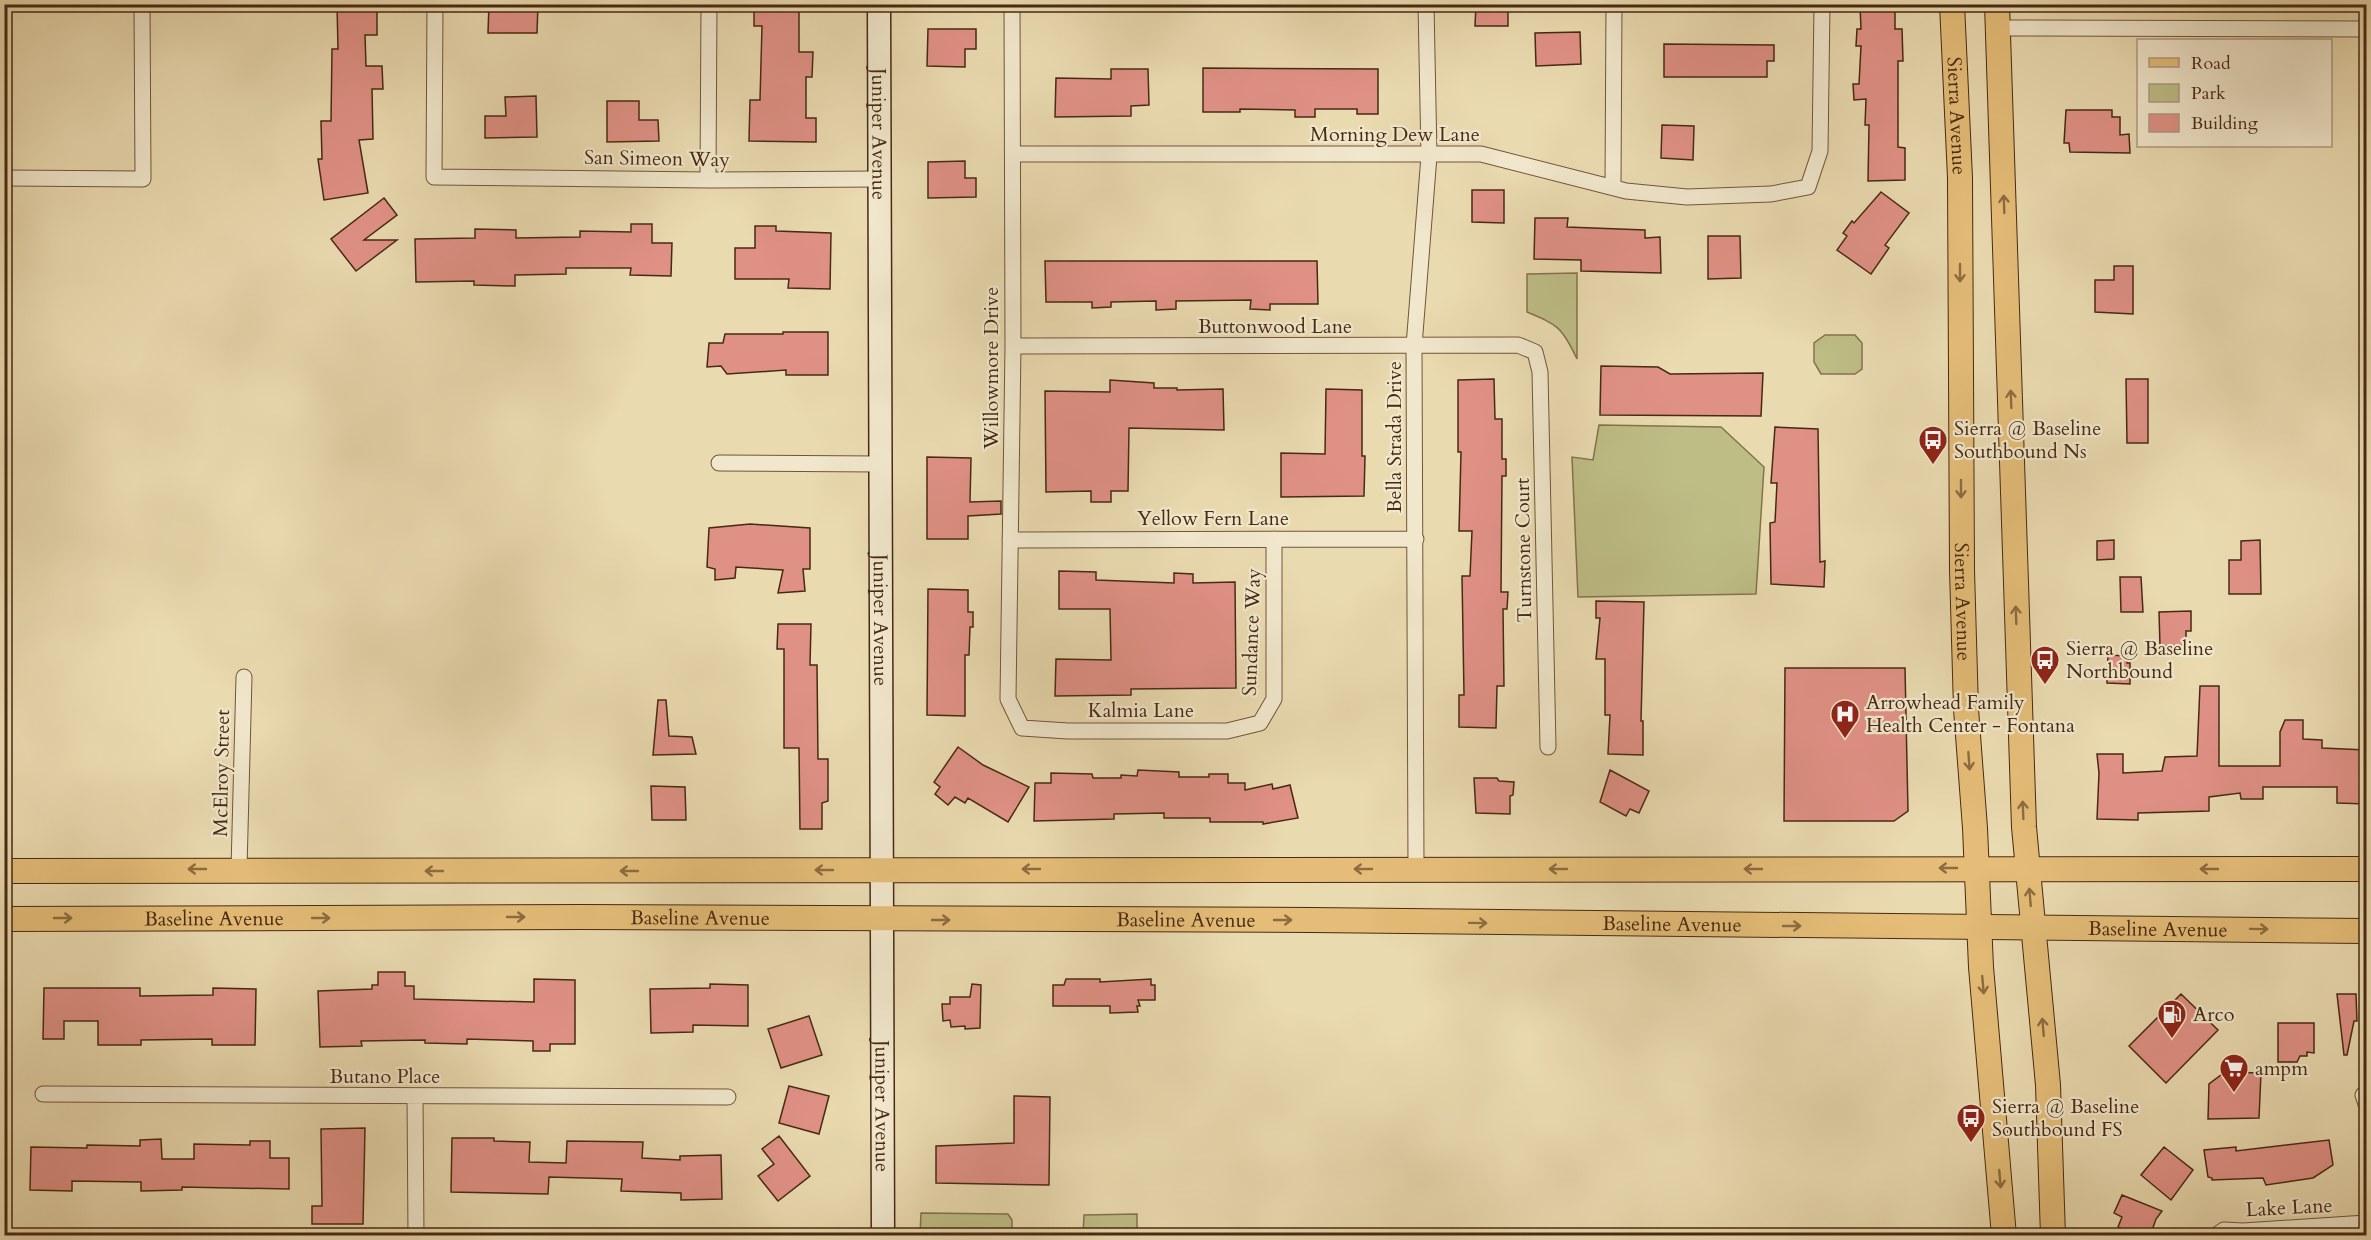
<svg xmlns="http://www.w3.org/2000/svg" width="2371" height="1240" font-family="Cardo,serif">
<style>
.green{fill:#bebd86;stroke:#82744c;stroke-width:1.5}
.building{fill:#e09186;stroke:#472a12;stroke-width:1.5}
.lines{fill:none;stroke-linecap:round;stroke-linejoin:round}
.street-casing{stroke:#70563a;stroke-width:17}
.secondary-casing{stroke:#472a12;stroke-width:25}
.primary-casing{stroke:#472a12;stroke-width:26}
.street{stroke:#f1e7cc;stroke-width:15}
.secondary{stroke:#f1e7cc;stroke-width:22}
.primary{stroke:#e5bd78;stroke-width:24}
.oneway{stroke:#8e6c40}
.labels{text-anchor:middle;stroke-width:4.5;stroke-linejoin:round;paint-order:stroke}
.street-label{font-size:20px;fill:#472a12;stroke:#f1e7cc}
.poi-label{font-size:20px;fill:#472a12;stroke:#f1e7cc;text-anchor:start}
</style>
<rect width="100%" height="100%" fill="#eadab0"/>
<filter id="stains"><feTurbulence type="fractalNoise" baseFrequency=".00333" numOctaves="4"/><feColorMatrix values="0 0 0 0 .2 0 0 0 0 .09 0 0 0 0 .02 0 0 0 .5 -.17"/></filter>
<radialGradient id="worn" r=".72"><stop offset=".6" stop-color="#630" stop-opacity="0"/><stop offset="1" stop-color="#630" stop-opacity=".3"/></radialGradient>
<path class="green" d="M1577 273V359C1562 327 1558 325 1527 312V274Z
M1825 335H1855L1862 343V369L1855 374H1821L1814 362V343Z
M1599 425 1721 427 1764 467 1756 594 1578 597 1572 457 1593 460Z
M921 1213 1008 1214 1012 1220V1235H920Z
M1137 1214V1235H1083L1084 1215Z"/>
<path class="building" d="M337 4H377V35H365L366 66H382L383 89H372L373 139 359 140 368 193 324 200 318 159H322L321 121H331L332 49H338Z
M489 4H538L537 33H488Z
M754 4H799V52H813L812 77H806V118H816V142L749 141 750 100H760L762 26H754Z
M1476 4H1508V26H1475Z
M1865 4H1895V29H1902L1903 61H1898V147L1905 148V180L1868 181 1869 125H1865L1866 99 1854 100 1853 84H1859L1861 46H1856L1857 29H1861L1860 6Z
M928 29H976V49H965V67L927 66Z
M1580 32 1581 64 1536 66 1535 33Z
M1664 44 1774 45V61H1767V77H1664Z
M1203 68 1378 69V114H1357V109H1315V117H1295V110L1240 109V112H1203Z
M1111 69H1148L1149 105 1131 106V116L1055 117 1056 78 1111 79Z
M536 96 537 137 485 138V116H506L505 97Z
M607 101H639V120H658L659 141 607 142Z
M2066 110H2112V117H2120V135L2129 134 2130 153 2070 152 2069 143H2064Z
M1662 125 1694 126 1693 160 1661 158Z
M965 161V178H976V197L928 198V162Z
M1472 190H1504V223L1472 222Z
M1881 192 1909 213 1885 245 1889 248 1871 274 1837 250 1847 236 1843 233 1852 221 1854 223Z
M384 198 397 215 364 240H397L356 271 331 239Z
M1535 218H1568L1567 227 1645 230V238L1660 237 1661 273 1581 271V260L1534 259Z
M631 224H652V243H672L671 276 630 275 631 268H566V274L515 275V286L474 285V281L416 282 415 239 475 238V229L516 230V238L580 237V231L631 232Z
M755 226H776V231L831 233 830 289 788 288 789 279H735V248H755Z
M1708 236H1740L1741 278 1708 279Z
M1045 261H1317L1318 304H1270V310L1250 309 1251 300 1176 301V309L1156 310V301L1111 302V307L1092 308V302H1046Z
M2114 266H2133V314L2095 312V280H2114Z
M783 332H828V375H786V370L727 374 721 366 707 367 709 343H723L725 334H783Z
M1601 366 1658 367 1670 374 1763 373 1761 416 1600 415Z
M1494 379 1495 419H1502V459H1506V476H1502L1501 592H1508L1507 609H1503L1504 686H1497L1496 728 1459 727V695H1464L1462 576H1470L1472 531H1459L1461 452H1458V380Z
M2126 379H2148V443H2127Z
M1110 380 1154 383V388H1177V390L1223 389 1224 430 1129 428 1128 491H1111V502H1091V491L1046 492 1045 391 1110 392Z
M1326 389 1362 390V456H1365L1364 496 1281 497V453L1325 454Z
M1775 427 1818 429 1820 562 1825 561 1824 587 1771 584 1770 523 1775 522 1777 483H1771Z
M927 457 971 458 970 502 1001 501V514L968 516V539H927Z
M750 524 810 528V569H803L805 591 778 593 783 570 736 567 735 578 715 580V569L707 567 709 528Z
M2114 540V559L2097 560V541Z
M2260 540 2261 594H2229V560H2241V541Z
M1059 571 1096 572V580L1174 583V573L1193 574V583L1235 582 1236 688 1131 689V695L1055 696 1056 659 1111 660 1110 609H1059Z
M2120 577H2141L2143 612H2121Z
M928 589 968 590V612H973V627H970L969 655H965V716L927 715Z
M1596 601 1644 602 1641 721H1643V755L1608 754 1610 715H1605V659H1596L1600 618H1596Z
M2191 611V631H2186V645L2160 646 2159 612Z
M778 624H811L810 665H817L818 759H828V801L822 803V829H800L799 748H784V649H777Z
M2108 655 2127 656V663H2130V684L2107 683Z
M1785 668H1905L1908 811 1894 821H1784Z
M2200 686H2219V766H2280V732L2285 720H2303V739L2322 740V748L2366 750 2367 804 2337 803V787H2263V799H2241L2240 793 2209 797V811L2138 813V820L2097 819 2099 773 2097 754H2123V773L2162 771 2165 757 2197 756Z
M658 700H666L669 736 692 737 696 754 653 755Z
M958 747 983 765 1029 787 1008 822 968 798 965 803 955 797 948 805 935 794 940 787 934 782Z
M1138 770 1179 772V777H1209V774H1228V783H1245V790L1272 784 1273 789 1290 785 1298 818 1263 824V822H1210V818H1164V813L1114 814V819L1034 821 1035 783H1051V773L1092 774 1093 778H1121V775L1137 776Z
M1610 770 1649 791 1639 813 1630 809 1626 816 1600 802Z
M1474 778H1497L1499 781 1514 782 1513 795 1510 796V814L1476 813Z
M651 786 685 787 686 820H652Z
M378 972H405V986H414V999L534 1002V979L575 980V1044H550V1051H533V1041L467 1039V1044L425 1043V1040L361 1041 362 1046 320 1047 318 991 372 989V985H378Z
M1066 979H1100V982L1151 979V985H1155V1000H1138L1140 1006H1137L1138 1012 1110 1013V1006H1053V985H1064Z
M710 984 748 985V1026L693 1025V1032L651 1033 650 989 710 988Z
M972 984 981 985 980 1028 965 1029V1026L951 1027 950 1020 943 1021 942 1004H950V997H970Z
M44 988H140V996L213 995V988L256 989 255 1045H212V1039L141 1040V1045H98V1021H64V1039H43Z
M2181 994 2218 1030 2166 1083 2129 1046Z
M2337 994H2356L2357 1021H2354L2347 1055H2344Z
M809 1016 822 1055 781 1068 768 1029Z
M2278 1023H2314V1053L2307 1052V1056H2300L2297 1062H2278Z
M2225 1072 2261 1073 2259 1118 2208 1119 2209 1084Z
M789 1086 829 1096 819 1134 779 1123Z
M1014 1096 1050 1097 1049 1185 936 1183V1146L1014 1143Z
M365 1128 363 1224H312V1206H322L321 1129Z
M779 1136 810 1176 778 1201 758 1176 774 1164 762 1149Z
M452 1138H494V1141L530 1142 529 1162 566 1163 567 1141 643 1142 642 1158 680 1160V1156L721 1155 722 1199 681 1200V1193L621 1191 622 1179 549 1177 548 1194 451 1192Z
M161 1139 162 1159H194V1144L250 1145V1141H270V1158H289V1189L182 1187V1190L141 1191V1182L72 1181V1191L30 1190 31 1147 87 1148V1145L140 1146V1140Z
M2329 1140 2333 1165 2313 1178 2266 1185 2263 1178 2212 1180V1178L2208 1177 2204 1150 2236 1147V1151Z
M2164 1147 2193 1170 2171 1200 2141 1175Z
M2122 1195 2162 1211 2156 1219 2150 1236H2136L2118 1227 2122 1217 2114 1213Z"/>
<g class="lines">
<g class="street-casing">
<path id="street" d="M435 4 434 177 708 180 879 179
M1012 4 1013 346 1008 699 1022 728 1068 731H1227L1260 723 1274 699V539
M1998 28 2366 29
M1013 154H1481L1626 191 1687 197 1771 194 1808 187 1820 151 1822 4
M4 178 143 179 142 4
M708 180 709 4
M1613 187 1614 4
M1013 346 1518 345 1535 352 1540 372 1548 747
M719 463 879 464
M1010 540 1416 539
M239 869 244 677
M1416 869 1414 346 1429 156 1426 4
M43 1094 728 1097
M2363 1095 2366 1104
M415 1097 416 1236
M2215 1236 2224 1230 2243 1231 2366 1223"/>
</g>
<g class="secondary-casing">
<g id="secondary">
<path id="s1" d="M879 4 883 1236"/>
</g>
</g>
<g class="primary-casing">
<g id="primary">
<path id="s2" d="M1952 4 1960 178 1962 570 1966 709 1975 828 1981 967 2004 1236"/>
<path d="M1997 4 2024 827 2048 1085 2053 1236"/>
<path d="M4 871 2366 869"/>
<path id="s3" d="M4 919 581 917 1311 920 2366 931"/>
</g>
</g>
<use href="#street" class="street"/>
<use href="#secondary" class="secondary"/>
<use href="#primary" class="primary"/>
</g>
<defs><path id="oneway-shaft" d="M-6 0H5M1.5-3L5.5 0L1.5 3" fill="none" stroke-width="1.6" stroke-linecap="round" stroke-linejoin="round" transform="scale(1.5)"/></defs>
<g class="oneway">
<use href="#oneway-shaft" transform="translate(2004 204) rotate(-92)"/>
<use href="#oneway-shaft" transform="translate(1960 273) rotate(90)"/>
<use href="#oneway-shaft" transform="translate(2011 399) rotate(-92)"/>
<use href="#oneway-shaft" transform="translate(1961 489) rotate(90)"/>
<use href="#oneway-shaft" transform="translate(2016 615) rotate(-92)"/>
<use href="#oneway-shaft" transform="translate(1969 761) rotate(86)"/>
<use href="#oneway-shaft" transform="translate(2023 810) rotate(-92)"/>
<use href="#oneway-shaft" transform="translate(1948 868) rotate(180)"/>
<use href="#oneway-shaft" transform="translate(197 869) rotate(180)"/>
<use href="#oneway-shaft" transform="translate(1031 869) rotate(-180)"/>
<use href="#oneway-shaft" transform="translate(1363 869) rotate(180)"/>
<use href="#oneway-shaft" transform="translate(1558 869) rotate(180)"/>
<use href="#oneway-shaft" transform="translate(1753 869) rotate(180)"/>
<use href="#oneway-shaft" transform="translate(2209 869) rotate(180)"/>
<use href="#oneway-shaft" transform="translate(824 870) rotate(180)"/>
<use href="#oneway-shaft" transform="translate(434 871) rotate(180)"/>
<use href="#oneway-shaft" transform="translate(629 871) rotate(180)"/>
<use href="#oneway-shaft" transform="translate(2030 897) rotate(-95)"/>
<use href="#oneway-shaft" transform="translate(516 917)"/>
<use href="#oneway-shaft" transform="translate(63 918)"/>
<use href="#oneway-shaft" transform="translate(321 918)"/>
<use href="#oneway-shaft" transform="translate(941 920)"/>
<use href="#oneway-shaft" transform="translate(1283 920)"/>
<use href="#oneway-shaft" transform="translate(1478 923) rotate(1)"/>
<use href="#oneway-shaft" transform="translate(1792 926)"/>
<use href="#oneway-shaft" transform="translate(2259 929) rotate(1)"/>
<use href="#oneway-shaft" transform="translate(1983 985) rotate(85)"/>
<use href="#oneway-shaft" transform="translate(2043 1027) rotate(-95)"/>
<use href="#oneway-shaft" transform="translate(2000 1179) rotate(85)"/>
</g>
<defs>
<g id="bus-pin" transform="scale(1.5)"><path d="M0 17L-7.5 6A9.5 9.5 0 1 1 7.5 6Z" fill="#8f2418" stroke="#f1e7cc"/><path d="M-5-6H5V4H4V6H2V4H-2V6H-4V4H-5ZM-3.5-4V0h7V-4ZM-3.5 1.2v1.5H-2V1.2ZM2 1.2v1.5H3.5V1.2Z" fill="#fff"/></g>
<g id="hospital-pin" transform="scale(1.5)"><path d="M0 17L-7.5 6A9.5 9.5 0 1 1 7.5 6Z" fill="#8f2418" stroke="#f1e7cc"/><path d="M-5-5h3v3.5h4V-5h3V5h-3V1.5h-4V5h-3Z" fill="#fff"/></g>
<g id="fuel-pin" transform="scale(1.5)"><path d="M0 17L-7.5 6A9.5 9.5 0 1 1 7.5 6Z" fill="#8f2418" stroke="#f1e7cc"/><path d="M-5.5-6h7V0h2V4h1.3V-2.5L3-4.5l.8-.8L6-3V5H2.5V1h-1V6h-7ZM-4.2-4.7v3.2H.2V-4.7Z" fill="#fff"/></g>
<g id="supermarket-pin" transform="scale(1.5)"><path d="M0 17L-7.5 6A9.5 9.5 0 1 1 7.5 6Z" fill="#8f2418" stroke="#f1e7cc"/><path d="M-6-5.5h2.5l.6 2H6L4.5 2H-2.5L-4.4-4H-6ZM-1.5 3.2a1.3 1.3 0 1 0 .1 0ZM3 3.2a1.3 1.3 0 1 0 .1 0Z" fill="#fff"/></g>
</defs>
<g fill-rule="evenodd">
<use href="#bus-pin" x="1933" y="440"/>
<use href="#bus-pin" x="2045" y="660"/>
<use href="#hospital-pin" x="1845" y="714"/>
<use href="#fuel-pin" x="2172" y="1014"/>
<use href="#supermarket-pin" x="2234" y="1068"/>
<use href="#bus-pin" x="1971" y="1118"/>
</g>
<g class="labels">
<g class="street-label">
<text dy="7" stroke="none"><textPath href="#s2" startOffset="112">Sierra Avenue</textPath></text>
<text dy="7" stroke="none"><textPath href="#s1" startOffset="130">Juniper Avenue</textPath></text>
<text x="1395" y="141">Morning Dew Lane</text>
<text transform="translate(657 158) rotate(1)" y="7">San Simeon Way</text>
<text x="1275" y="333">Buttonwood Lane</text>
<text transform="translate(991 368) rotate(-90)" y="7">Willowmore Drive</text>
<text transform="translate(1394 437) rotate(-90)" y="7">Bella Strada Drive</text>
<text x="1213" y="525">Yellow Fern Lane</text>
<text transform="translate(1523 550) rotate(-91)" y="7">Turnstone Court</text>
<text dy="7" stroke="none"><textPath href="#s2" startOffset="598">Sierra Avenue</textPath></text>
<text dy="7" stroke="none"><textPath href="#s1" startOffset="616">Juniper Avenue</textPath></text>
<text transform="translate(1251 632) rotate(-88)" y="7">Sundance Way</text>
<text x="1141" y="717">Kalmia Lane</text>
<text transform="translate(221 773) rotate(-89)" y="7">McElroy Street</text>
<text dy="7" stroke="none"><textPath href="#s3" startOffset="210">Baseline Avenue</textPath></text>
<text dy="7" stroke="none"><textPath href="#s3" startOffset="696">Baseline Avenue</textPath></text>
<text dy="7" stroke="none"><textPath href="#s3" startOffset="1182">Baseline Avenue</textPath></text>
<text dy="7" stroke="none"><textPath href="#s3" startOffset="1668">Baseline Avenue</textPath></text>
<text dy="7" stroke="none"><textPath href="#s3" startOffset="2154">Baseline Avenue</textPath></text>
<text x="385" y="1083">Butano Place</text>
<text dy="7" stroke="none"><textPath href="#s1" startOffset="1102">Juniper Avenue</textPath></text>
<text transform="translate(2289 1207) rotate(-3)" y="7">Lake Lane</text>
</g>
<g class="poi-label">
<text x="1954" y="435">Sierra @ Baseline<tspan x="1954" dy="23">Southbound Ns</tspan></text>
<text x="2066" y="655">Sierra @ Baseline<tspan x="2066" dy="23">Northbound</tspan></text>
<text x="1866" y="709">Arrowhead Family<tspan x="1866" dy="23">Health Center - Fontana</tspan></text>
<text x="2193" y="1021">Arco</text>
<text x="2255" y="1075">ampm</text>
<text x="1992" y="1113">Sierra @ Baseline<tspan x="1992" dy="23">Southbound FS</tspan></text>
</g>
</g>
<rect width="2371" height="1240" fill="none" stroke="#eadab0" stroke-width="24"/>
<rect x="6" y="6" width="2359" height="1228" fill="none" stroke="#472a12" stroke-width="3"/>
<rect x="12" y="12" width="2347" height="1216" fill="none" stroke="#472a12" stroke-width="1.5"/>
<rect x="2137" y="39" width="195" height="108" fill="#f1e7cc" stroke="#ad9b82" stroke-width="1.5"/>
<rect x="2149" y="58" width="30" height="9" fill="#e5bd78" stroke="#ad9b82" stroke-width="1.5"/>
<text x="2191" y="69" font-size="18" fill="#472a12">Road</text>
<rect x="2149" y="84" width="30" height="18" fill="#bebd86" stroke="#ad9b82" stroke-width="1.5"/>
<text x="2191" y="99" font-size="18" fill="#472a12">Park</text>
<rect x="2149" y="114" width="30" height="18" fill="#e09186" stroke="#ad9b82" stroke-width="1.5"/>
<text x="2191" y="129" font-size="18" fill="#472a12">Building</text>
<rect width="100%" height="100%" filter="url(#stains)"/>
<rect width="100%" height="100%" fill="url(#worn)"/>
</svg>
